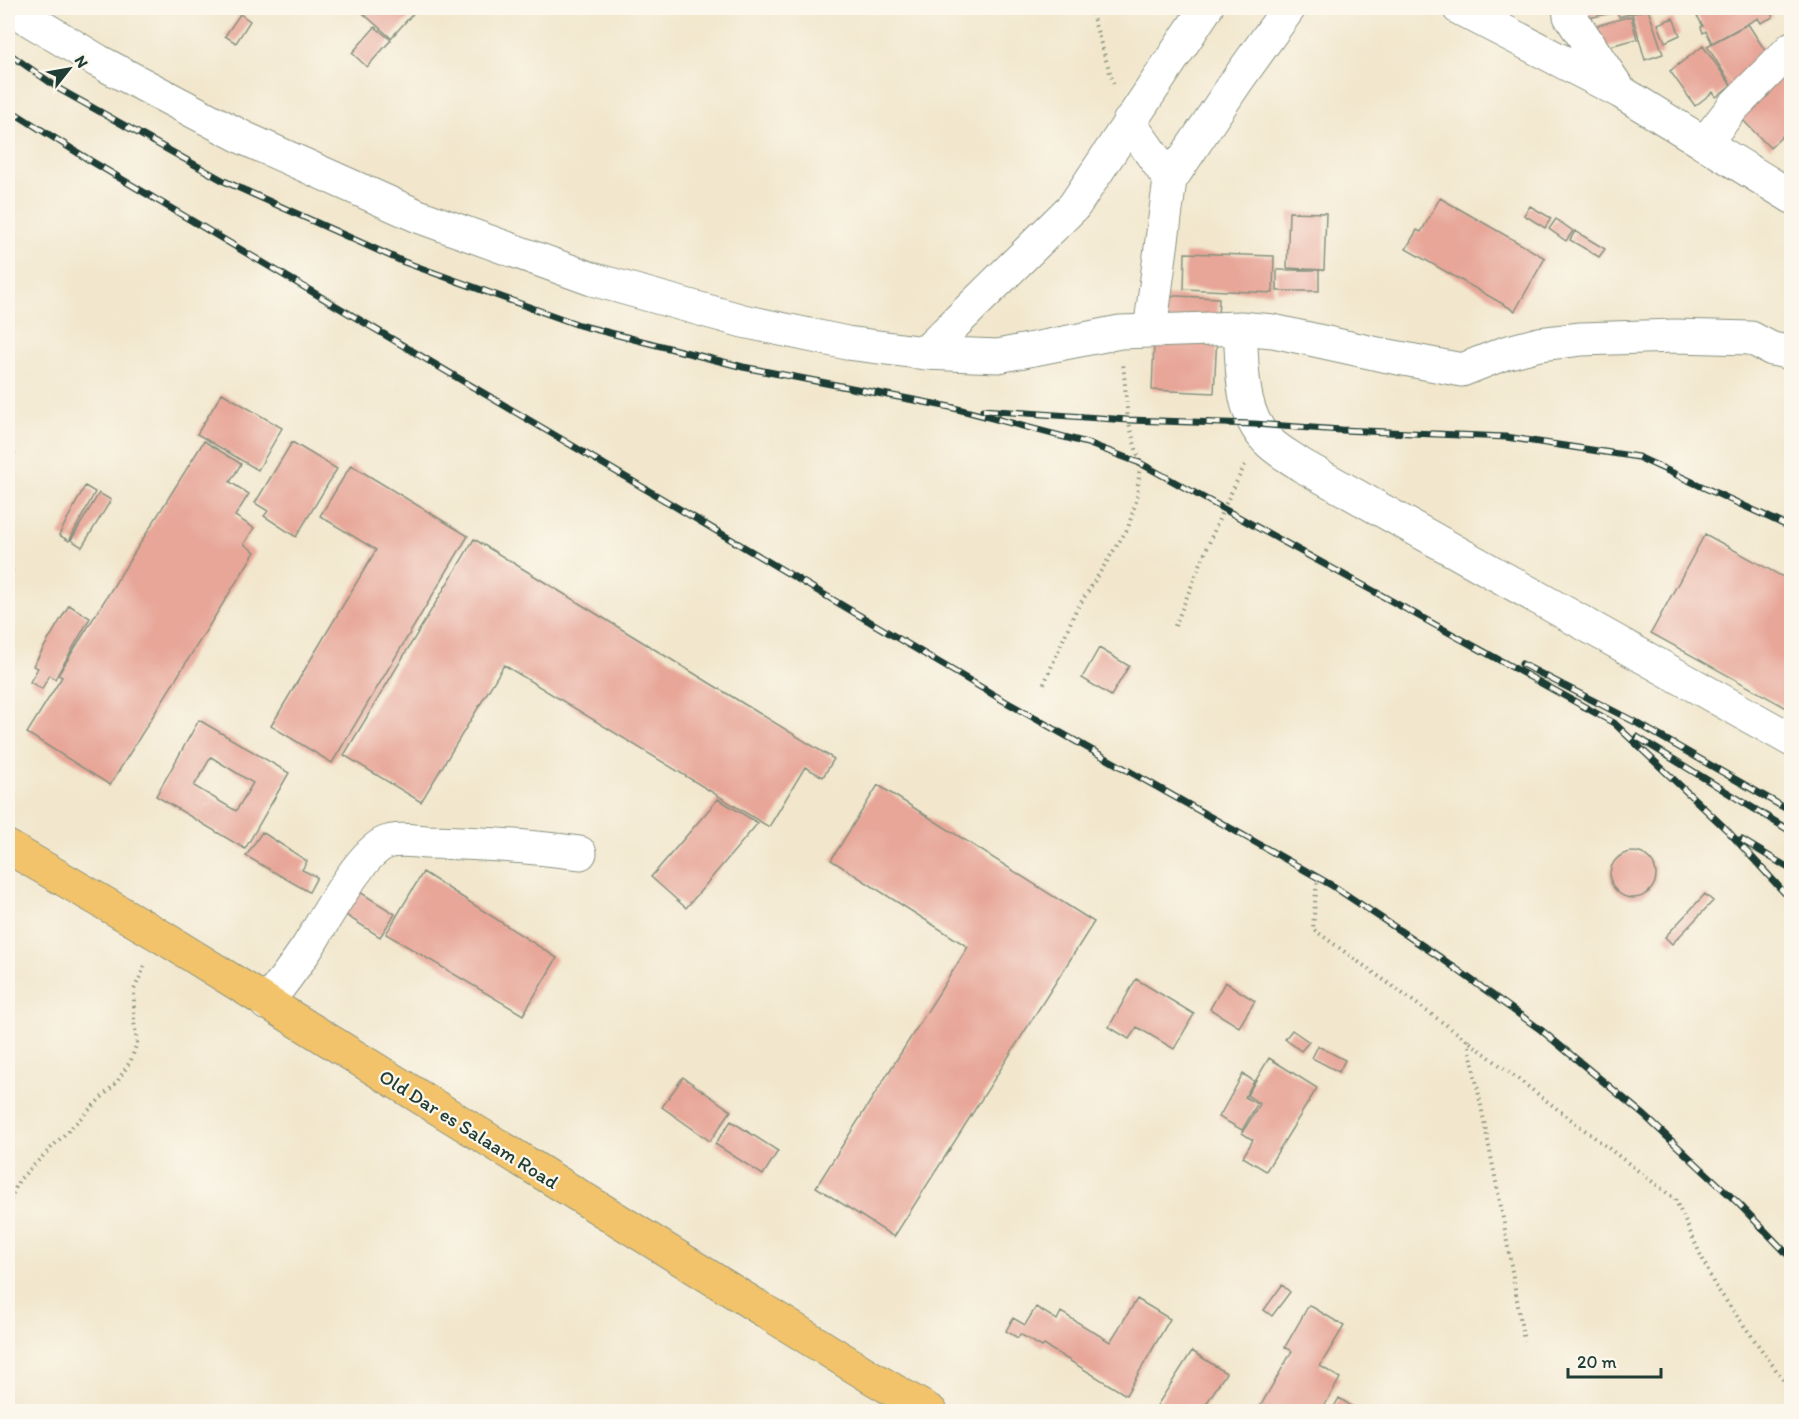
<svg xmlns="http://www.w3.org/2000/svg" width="1799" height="1419" font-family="Itim,sans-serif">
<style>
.building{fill:#e7a698;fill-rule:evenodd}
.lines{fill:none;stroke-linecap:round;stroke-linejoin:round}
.minor-casing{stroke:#889280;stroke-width:35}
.major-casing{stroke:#889280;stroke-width:35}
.path{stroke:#889280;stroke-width:4;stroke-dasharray:1.5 4.5;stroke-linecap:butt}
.minor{stroke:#fff;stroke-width:33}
.major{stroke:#f2c36a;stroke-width:33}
.rail-casing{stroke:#1f3d34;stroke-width:7}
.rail{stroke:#fbf7ec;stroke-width:4.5;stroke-dasharray:14;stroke-linecap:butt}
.labels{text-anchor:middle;stroke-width:4.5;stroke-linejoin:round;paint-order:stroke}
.street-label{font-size:20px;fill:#1f3d34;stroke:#fbf7ec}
</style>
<rect width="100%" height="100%" fill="#fbf7ec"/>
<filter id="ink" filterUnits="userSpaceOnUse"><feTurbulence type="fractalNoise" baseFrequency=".0167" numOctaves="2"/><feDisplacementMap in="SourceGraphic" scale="12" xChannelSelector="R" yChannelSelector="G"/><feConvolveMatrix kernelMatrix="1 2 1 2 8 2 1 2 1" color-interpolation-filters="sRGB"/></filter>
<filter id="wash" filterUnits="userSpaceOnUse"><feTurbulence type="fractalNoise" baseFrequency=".008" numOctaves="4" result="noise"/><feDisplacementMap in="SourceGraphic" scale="24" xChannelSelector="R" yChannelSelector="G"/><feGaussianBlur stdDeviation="1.35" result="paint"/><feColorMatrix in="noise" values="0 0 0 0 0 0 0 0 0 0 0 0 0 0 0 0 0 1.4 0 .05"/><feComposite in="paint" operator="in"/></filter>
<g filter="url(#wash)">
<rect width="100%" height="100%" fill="#f2e7cd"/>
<g id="blocks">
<path class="building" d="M357 8H418L391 38Z
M1582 8H1615L1616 12 1584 19Z
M1616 8H1632L1634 13 1648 9 1663 54 1645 60 1632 13 1619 17Z
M1696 8H1768L1773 17 1761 23 1758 18 1712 43 1706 31 1703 33 1701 27 1703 26 1693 9Z
M240 14 250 21 236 43 225 36Z
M1631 16 1637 39 1598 49 1592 27Z
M1673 18 1680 35 1665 42 1658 24Z
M1748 24 1770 58 1732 86 1707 46Z
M375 27 391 40 367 67 352 53Z
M1703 46 1731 85 1716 97 1713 92 1695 106 1670 71Z
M1792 57V127L1770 148 1736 113Z
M1440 198 1545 258 1515 311 1406 249 1417 230 1421 232Z
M1530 206 1551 218 1545 228 1524 215Z
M1289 212 1326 213 1324 270 1287 268Z
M1556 219 1573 231 1566 241 1549 229Z
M1575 231 1605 249 1599 257 1570 240Z
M1185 253 1274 256 1273 293 1184 289Z
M1277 270H1319V291H1277Z
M1156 295 1219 298 1214 393 1152 390Z
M222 393 282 428 258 470 197 434Z
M204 441 241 464 230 482 249 494 235 516 254 528 244 544 255 552 110 785 27 733 62 677 58 675Z
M292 442 337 469 296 537 264 516 268 511 255 503Z
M8 449 15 453 8 465Z
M351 465 468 536 332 763 271 726 376 550 320 516Z
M85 486 95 492 69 541 59 535Z
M99 493 111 500 82 547 71 540Z
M1705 534 1792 582V711L1651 633Z
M474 539 834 759 823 777 805 767 769 827 504 665 421 802 344 755Z
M8 566 13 570 8 579Z
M69 605 90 618 55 679 49 675 42 689 30 682 38 668 33 666Z
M1099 648 1129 666 1111 696 1082 678Z
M199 720 289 773 245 849 156 796ZM211 757 253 783 236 811 194 786Z
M878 785 1094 922 894 1237 816 1187 968 947 831 860Z
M718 799 758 823 686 908 651 877Z
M262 832 307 861 302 870 317 877 309 892 246 856Z
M1610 875a23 23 0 1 1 46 0a23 23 0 1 1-46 0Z
M423 872 557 958 523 1015 386 934Z
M355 889 395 914 380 937 341 912Z
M1705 894 1713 901 1672 944 1665 937Z
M1136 979 1194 1014 1174 1049 1137 1027 1129 1039 1109 1027Z
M1225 982 1255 1001 1239 1027 1210 1009Z
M1292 1030 1309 1042 1301 1051 1285 1039Z
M1318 1046 1345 1060 1339 1072 1312 1058Z
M1269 1058 1317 1088 1266 1171 1243 1157 1253 1140 1242 1133 1260 1104 1247 1095Z
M1243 1074 1254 1081 1245 1097 1257 1104 1242 1130 1219 1117Z
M683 1077 731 1111 710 1141 662 1107Z
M731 1121 778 1151 763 1175 715 1144Z
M1282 1285 1290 1292 1272 1316 1264 1310Z
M1137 1299 1170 1319 1126 1395 1044 1345 1042 1347 1020 1334 1018 1338 1006 1331 1013 1318 1025 1325 1036 1307 1057 1320 1061 1312 1110 1342Z
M1309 1305 1344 1326 1320 1366 1340 1378 1321 1412H1257L1292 1351 1285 1347Z
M1192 1351 1226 1373 1201 1412H1163L1156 1407Z
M1339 1398 1358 1410 1357 1412H1331Z"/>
</g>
</g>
<g filter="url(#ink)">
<use href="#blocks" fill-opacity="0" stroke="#889280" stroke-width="1.5"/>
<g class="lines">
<g class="minor-casing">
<path id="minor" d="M10 8 98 61 244 138 418 216 592 279 743 321 847 343 925 353 998 356 1120 332 1240 328 1273 331 1378 354 1462 370 1505 353 1539 344 1581 339 1675 336 1751 338 1772 349 1792 353
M1459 8 1621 92 1792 197
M1569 8 1570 16 1619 90
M1129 122 1170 180
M1704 144 1733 107 1792 48
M1240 328C1243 366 1239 411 1267 440 1276 450 1290 457 1301 465L1792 740
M1150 331 1170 180 1238 79 1289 8
M925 353 1074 206 1206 8
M266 1003C281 985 294 967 307 948 323 923 359 854 385 843 397 838 414 841 426 842 478 843 529 846 580 853"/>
</g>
<g class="major-casing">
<path id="major" d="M8 847 159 935 871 1377 931 1412"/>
</g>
<path class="path" d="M1090 8 1114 86
M1175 626 1223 509 1246 463
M1044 684 1075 612 1128 528 1137 498 1140 463 1128 420 1123 362
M1317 877 1313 929 1467 1040 1675 1199 1714 1284 1792 1392
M1468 1040 1501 1207 1524 1341
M8 1205 19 1180 117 1082 131 1060 137 1043 134 1021V990L146 963"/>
<use href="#minor" class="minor"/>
<use href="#major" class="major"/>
<g class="rail-casing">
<path id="rail" d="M8 53 61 90 224 181 404 262 579 325 743 367 950 407 1087 443 1140 463 1614 723 1727 830 1792 901
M8 109 91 161 999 698 1333 886 1441 958 1541 1030 1645 1116 1739 1204 1792 1259
M983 410 1128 420 1254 424 1341 430 1506 437 1638 457 1792 528
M1522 664 1637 723 1792 812
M1637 737 1792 832
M1742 840 1792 870"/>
</g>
<use href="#rail" class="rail"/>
</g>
</g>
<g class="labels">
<g class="street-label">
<text transform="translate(469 1129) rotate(32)" y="7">Old Dar es Salaam Road</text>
</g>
</g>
<rect width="1799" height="1419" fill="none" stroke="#fbf7ec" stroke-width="30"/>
<g transform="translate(69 69) rotate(59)" stroke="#fbf7ec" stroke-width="4.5" paint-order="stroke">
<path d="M0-4.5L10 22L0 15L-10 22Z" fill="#1f3d34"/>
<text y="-9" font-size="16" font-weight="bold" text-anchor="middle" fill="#1f3d34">N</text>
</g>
<path d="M1568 1368v9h93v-9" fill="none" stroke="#1f3d34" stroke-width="3"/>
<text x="1577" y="1368" font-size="18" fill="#1f3d34" stroke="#fbf7ec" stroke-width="4.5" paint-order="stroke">20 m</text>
</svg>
